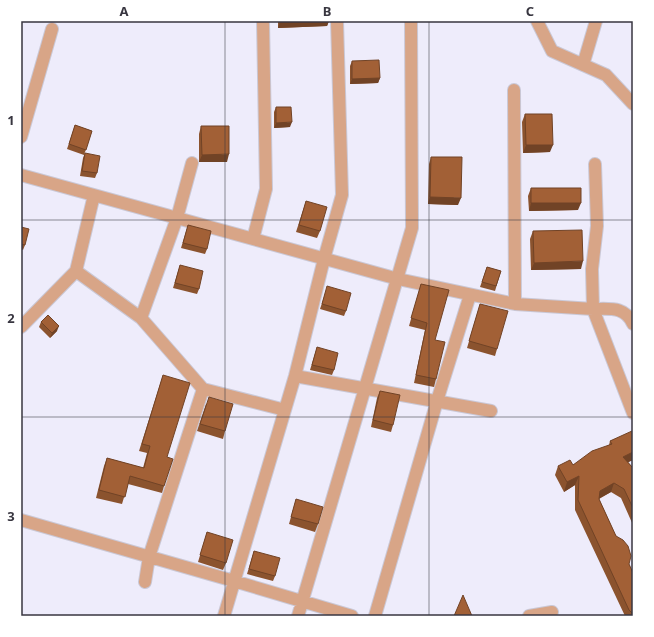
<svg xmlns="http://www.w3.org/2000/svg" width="654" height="637" font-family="'Noto Sans',sans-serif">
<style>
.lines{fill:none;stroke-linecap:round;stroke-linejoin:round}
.minor-casing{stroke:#cac8d6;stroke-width:14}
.minor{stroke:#d8a587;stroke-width:12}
.wall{fill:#8b532e}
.shaded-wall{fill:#714326}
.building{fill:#a26036;stroke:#714326}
.grid{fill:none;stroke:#383640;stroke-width:1;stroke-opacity:0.55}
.neatline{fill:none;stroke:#383640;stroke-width:1.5}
.grid-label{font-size:13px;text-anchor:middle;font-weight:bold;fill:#383640}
</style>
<rect width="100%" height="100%" fill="#eeecfb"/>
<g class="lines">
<g class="minor-casing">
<path id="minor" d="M537 21 552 51 606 75 633 104
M583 65 596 21
M514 90 515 304
M21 137 52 29
M595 164 597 226 592 269 593 309C610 309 625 306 633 324
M21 175 398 279 515 304 593 309 633 413
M253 239 266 189 263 21
M76 271 141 318 203 389 285 410
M141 318 177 218 192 163
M21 327 76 271 94 195
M295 376 491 411
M21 520 234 581 352 616
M145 582 149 557 203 389
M224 616 295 376 324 259 342 195 337 21
M298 616 412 228 411 21
M375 616 437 401 470 295
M529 616 552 612"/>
</g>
<use href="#minor" class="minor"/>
</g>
<path class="wall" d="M278 21H329L327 26 278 28Z
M352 61 380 78 378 83 350 84V66Z
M276 107 290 127 274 128V112Z
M525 114 550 152 523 153 522 122Z
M75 125 92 131 84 155 67 149Z
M201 126 227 162H199V134Z
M85 153 97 173 95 178 80 176 83 158Z
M431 157 458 205 428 204 429 164Z
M531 188 578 210 529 211 528 196Z
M306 201 320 231 317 238 296 232Z
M188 225 207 249 205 254 181 248Z
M21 227 25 245 23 250 21 249Z
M533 231 581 269 531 270 530 239Z
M180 265 199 289 197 294 173 288Z
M487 267 501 271 495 291 480 287Z
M421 284 435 340 436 379 434 387 414 383 425 330 409 326Z
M326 291 346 311 344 316 320 309Z
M480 304 497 349 495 356 467 348Z
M41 322 57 331 50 338 39 327Z
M317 347 334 370 332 375 310 370Z
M163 375 167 457 164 486 162 493 128 484 122 504 96 498 104 466 107 458 143 468 147 453 139 451Z
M380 391 393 425 391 432 371 427 377 398Z
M206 404 225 431 223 439 197 431Z
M633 432V460L628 462 633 468V525L621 498 611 492 599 499 633 573V616H625L575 510V485L564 492 555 475 558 466 573 465 609 445 610 441Z
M296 499 318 524 315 532 289 524Z
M207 532 226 563 223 570 198 562Z
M254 551 275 576 273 581 247 574Z"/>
<path class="shaded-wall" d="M280 21H329L327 26 278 28Z
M380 78 378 83 350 84 352 79Z
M292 122 290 127 274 128 276 123Z
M526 145H553L550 152 523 153Z
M229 154 227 162H199L202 155Z
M430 197 461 198 458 205 428 204Z
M531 203H581L578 210 529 211Z
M583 261 581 269 531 270 534 263Z
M59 326 57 331 50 338 52 333Z
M633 452V460L620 466 623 457Z
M579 476 575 485 564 492 567 482Z
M614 483 611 492 596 500 600 491Z"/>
<path class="building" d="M379 60 380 78 352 79V61Z
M276 107H291L292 122 276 123Z
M525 114H552L553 145H526Z
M75 125 92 131 86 150 69 144Z
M201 126H229V154L202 155Z
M85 153 100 156 97 173 82 171Z
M431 157H462L461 198 430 197Z
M531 188H581V203H531Z
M306 201 327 207 320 231 299 225Z
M188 225 211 231 207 249 183 243Z
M21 227 29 229 25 245 21 244Z
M582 230 583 261 534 263 533 231Z
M180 265 203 271 199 289 175 283Z
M487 267 501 271 496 286 482 282Z
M421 284 449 290 435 340 445 342 436 379 416 375 427 323 411 318Z
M327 286 351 293 346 311 322 304Z
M480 304 508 311 497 349 469 341Z
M48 315 59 326 52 333 41 322Z
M317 347 338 353 334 370 312 365Z
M163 375 190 383 167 457 173 459 164 486 130 476 125 497 99 490 107 458 144 468 150 446 142 444Z
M380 391 400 395 393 425 373 420Z
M209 397 233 404 225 431 200 424Z
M632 431 633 432V452L623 457 633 468V508L624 489 614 483 600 491 599 499 616 536 623 540 628 546 631 556 629 564 633 573V614L629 610 578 500 579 476 567 482 558 466 570 460 573 465 592 451 612 444 610 441Z
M296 499 323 507 318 524 291 517Z
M207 532 233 540 226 563 200 555Z
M254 551 280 558 275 576 249 569Z
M463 595 472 616H454Z"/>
<path class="grid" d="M225 21V616M429 21V616M21 220H633M21 417H633"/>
<rect width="654" height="637" fill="none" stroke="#ffffff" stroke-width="44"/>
<rect x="22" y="22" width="610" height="593" class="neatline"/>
<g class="grid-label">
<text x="124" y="16">A</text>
<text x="327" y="16">B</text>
<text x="530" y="16">C</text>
<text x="11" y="125">1</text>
<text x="11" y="323">2</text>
<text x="11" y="521">3</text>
</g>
</svg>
